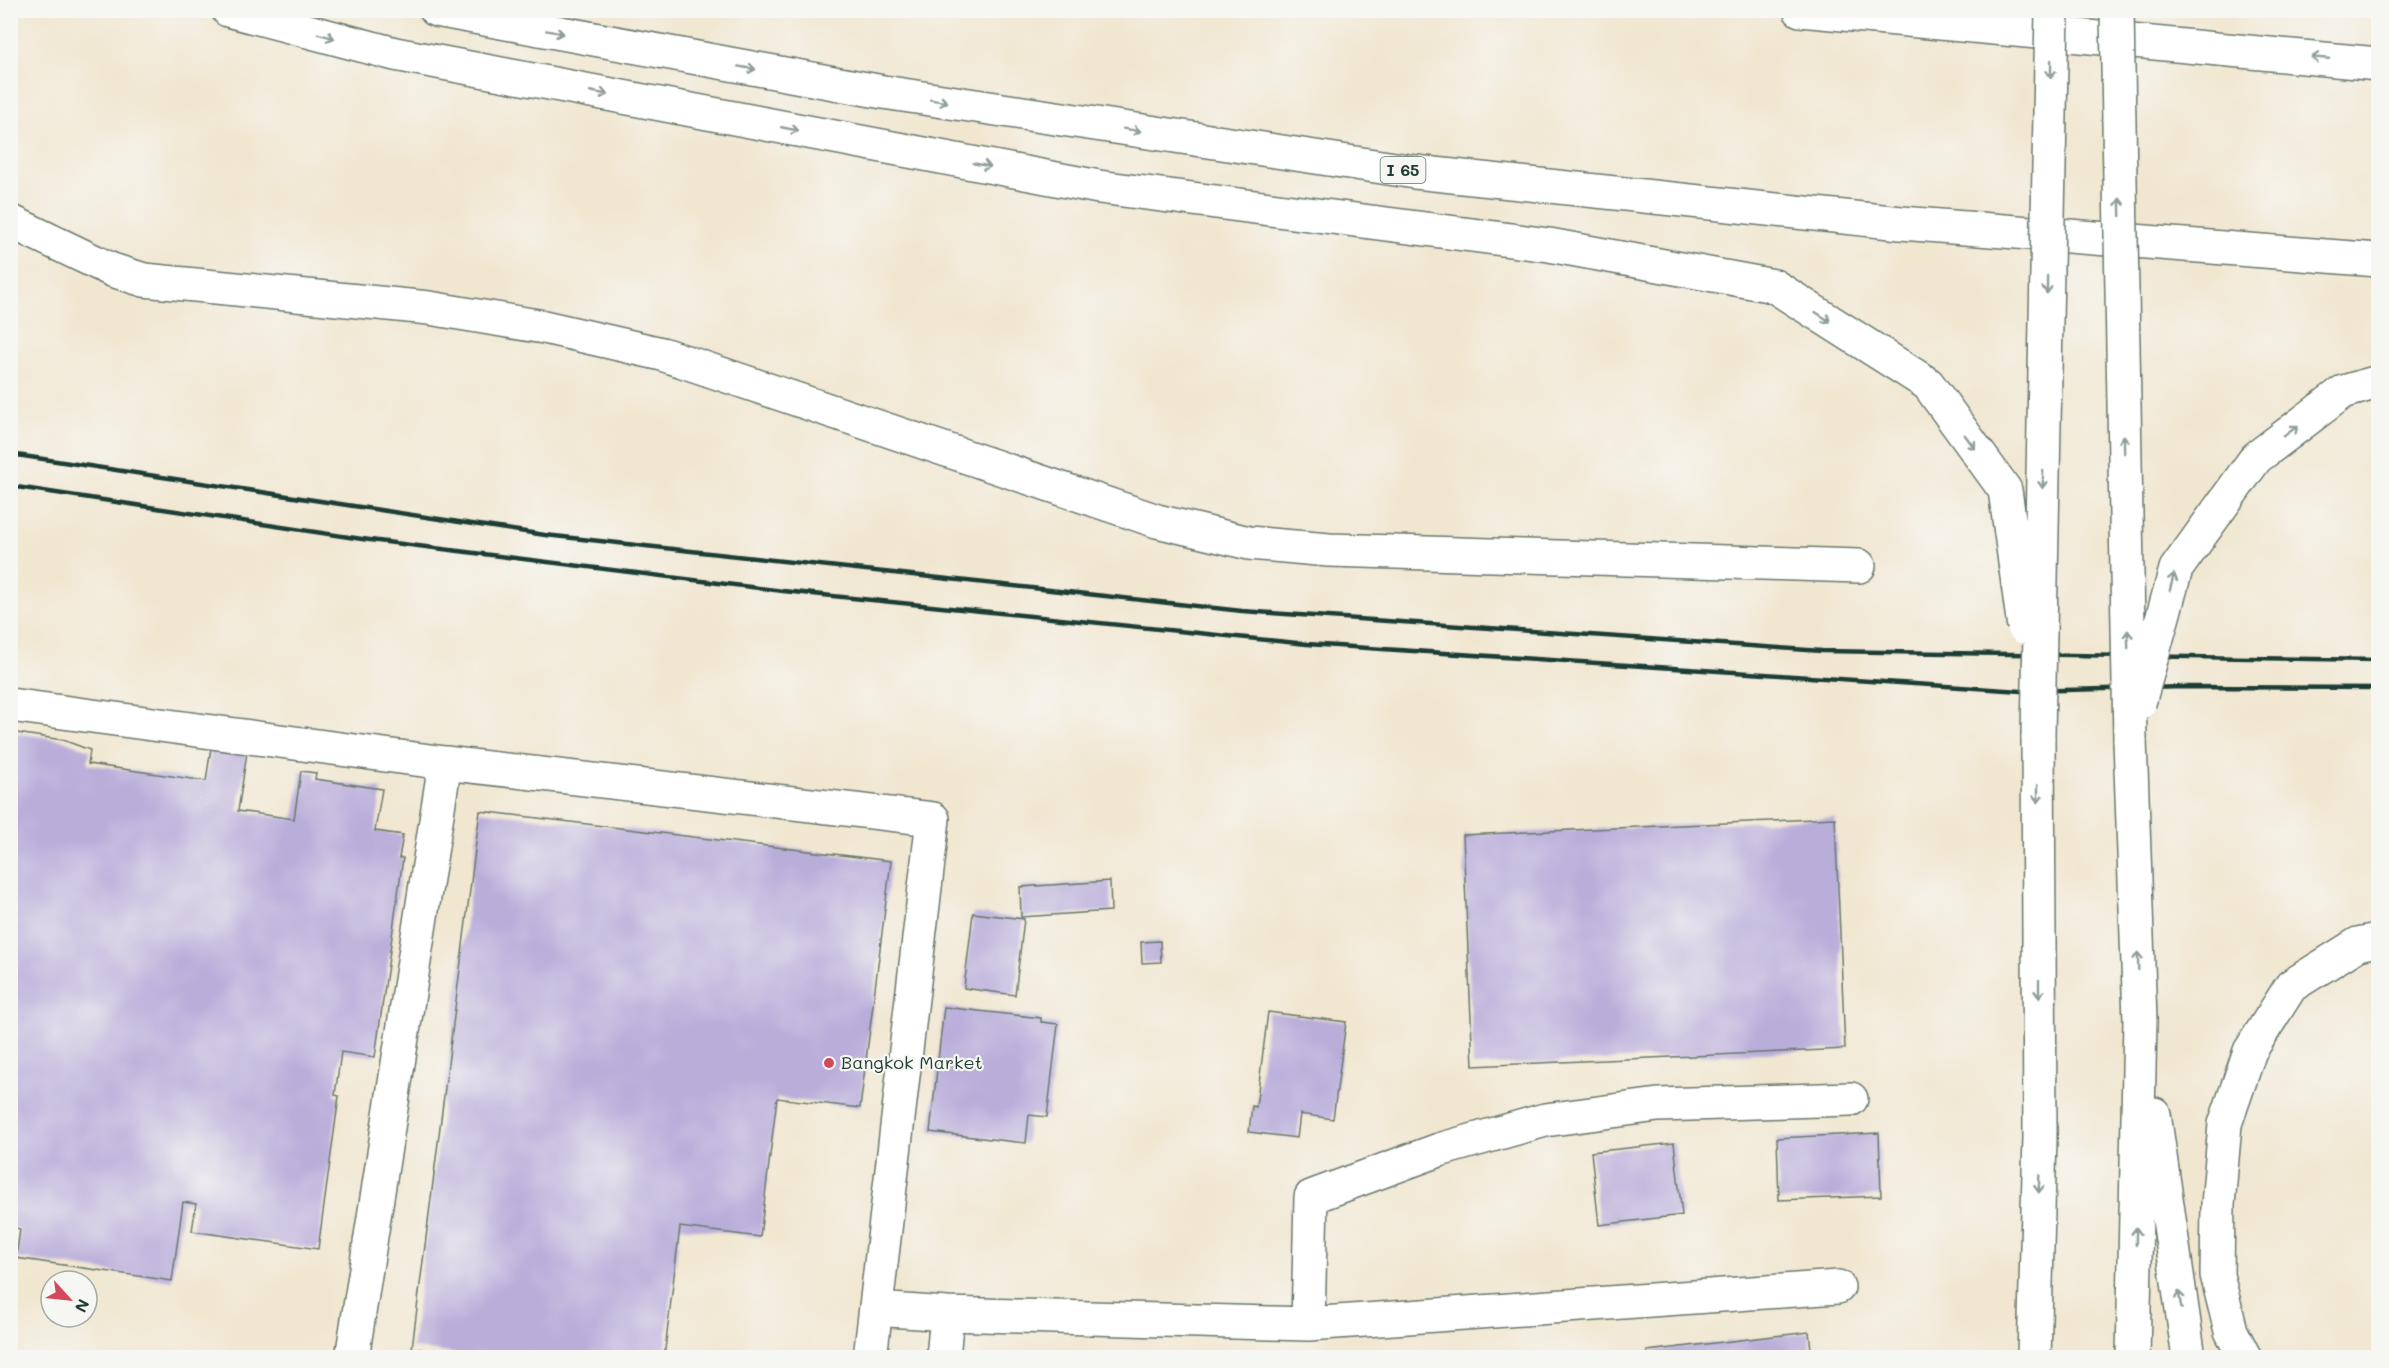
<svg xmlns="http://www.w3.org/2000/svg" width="2389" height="1368" font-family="Mali,sans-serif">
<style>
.building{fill:#b9adda}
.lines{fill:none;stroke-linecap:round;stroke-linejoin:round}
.minor-casing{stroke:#68786b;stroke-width:36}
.highway-casing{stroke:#68786b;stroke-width:36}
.minor{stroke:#fff;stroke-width:33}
.highway{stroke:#fff;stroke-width:33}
.rail{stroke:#1f3d34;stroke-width:4.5}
.highway-bridge-casing{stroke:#68786b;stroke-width:36;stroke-linecap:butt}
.highway-bridge{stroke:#fff;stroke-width:33}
.oneway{stroke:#8f9e9a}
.poi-dot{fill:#d1495b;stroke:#f6f6f2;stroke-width:2}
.labels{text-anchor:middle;stroke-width:4.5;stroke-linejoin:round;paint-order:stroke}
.shield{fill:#f6f6f2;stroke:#60746d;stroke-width:1.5}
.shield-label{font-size:16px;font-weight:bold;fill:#1f3d34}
.poi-label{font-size:18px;fill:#1f3d34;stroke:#f6f6f2;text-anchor:start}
</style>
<rect width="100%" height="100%" fill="#f6f6f2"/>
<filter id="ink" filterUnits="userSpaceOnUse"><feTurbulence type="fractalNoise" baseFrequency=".0167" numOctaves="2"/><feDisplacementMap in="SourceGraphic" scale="12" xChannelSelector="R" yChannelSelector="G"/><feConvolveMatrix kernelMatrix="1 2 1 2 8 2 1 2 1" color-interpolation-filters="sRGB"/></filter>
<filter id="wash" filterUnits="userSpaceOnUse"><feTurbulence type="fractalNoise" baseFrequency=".008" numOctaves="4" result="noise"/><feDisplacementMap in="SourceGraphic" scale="24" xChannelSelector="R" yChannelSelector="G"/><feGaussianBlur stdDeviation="1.35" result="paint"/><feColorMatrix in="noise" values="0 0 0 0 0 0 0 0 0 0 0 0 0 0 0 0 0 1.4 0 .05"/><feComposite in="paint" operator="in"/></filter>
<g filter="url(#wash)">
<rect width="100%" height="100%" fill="#f1e7d1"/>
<g id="blocks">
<path class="building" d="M10 732 63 740 90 750 88 764 206 781 212 741 248 746 238 811 294 819 301 771 316 773 315 779 382 789 375 831 403 835 399 858H403L375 1057 341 1052 335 1095 339 1096 318 1249 192 1231 196 1204 183 1202 172 1281 16 1258 20 1229 10 1227Z
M480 811 891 861 860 1108 777 1098 760 1237 680 1227 664 1358H485L412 1348Z
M1835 818 1845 1049 1473 1066 1463 835Z
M1110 881 1111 911 1021 917 1020 887Z
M973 913 1024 919 1015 995 964 988Z
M1160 941 1161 962 1142 963 1141 942Z
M944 1007 1041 1018V1022L1058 1024 1047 1117 1029 1115 1026 1143 930 1132Z
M1268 1012 1346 1022 1333 1119 1300 1114 1297 1138 1249 1132 1252 1106 1256 1107Z
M1879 1133 1881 1196 1779 1200 1777 1138Z
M1674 1143 1682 1215 1599 1225 1591 1152Z
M1809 1332 1812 1358H1648L1647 1351Z"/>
</g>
</g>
<g filter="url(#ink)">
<use href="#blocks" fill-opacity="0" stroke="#68786b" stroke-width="1.5"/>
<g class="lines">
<g class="minor-casing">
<path id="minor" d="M10 221 112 270 144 280 429 308 544 327 662 354 1157 521 1249 543 1329 550 1859 566
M10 705 445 763
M876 1309 947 1314
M1308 1324 1311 1197 1439 1150 1545 1120 1658 1105 1851 1099
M352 1358 445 763 933 819 870 1358
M943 1358 947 1314 1308 1324 1838 1287
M2245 1358 2231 1331 2217 1275 2218 1205 2225 1124 2250 1051 2291 986 2358 944 2378 940"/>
</g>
<g class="highway-casing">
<path id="highway" d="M228 10 395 54 1099 187 1549 245 1774 286
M436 10 883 92 1415 172 1901 223 2378 260
M1800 10 2378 64
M2130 740 2140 1020 2133 1358
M2154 1114 2189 1358
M2034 1358 2040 1137 2038 736"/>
</g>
<use href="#minor" class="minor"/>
<use href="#highway" class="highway"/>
<path class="rail" d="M10 454 545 535 1242 611 1822 651 2378 660
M10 486 362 539 783 591 1307 644 2021 691 2185 687 2378 688"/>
<g class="highway-bridge-casing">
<path id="highway-bridge" d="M2117 10 2130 740
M1774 286 1928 384 2005 490 2024 627
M2139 703 2176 569 2256 458 2343 392 2378 382
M2038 736 2052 10"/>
</g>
<use href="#highway-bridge" class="highway-bridge"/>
</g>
<defs><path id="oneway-shaft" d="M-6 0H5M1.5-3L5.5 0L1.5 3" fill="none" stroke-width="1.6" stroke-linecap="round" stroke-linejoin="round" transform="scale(1.5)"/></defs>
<g class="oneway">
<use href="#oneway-shaft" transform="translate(555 32) rotate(10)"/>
<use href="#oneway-shaft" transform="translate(326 36) rotate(15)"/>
<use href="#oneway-shaft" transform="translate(2320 58) rotate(-175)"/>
<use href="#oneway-shaft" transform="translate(747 68) rotate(10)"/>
<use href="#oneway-shaft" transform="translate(2051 69) rotate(91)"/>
<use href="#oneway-shaft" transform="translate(599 93) rotate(11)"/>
<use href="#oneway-shaft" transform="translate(939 101) rotate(9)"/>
<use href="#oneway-shaft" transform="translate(790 129) rotate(11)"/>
<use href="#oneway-shaft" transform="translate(1132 130) rotate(9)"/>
<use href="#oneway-shaft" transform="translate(982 165) rotate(11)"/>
<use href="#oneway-shaft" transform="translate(2120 207) rotate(-91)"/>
<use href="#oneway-shaft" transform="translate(2047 285) rotate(91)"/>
<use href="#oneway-shaft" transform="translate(1823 317) rotate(33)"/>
<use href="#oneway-shaft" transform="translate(2291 431) rotate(-37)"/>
<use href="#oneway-shaft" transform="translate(1970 442) rotate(54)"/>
<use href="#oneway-shaft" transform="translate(2124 444) rotate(-91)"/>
<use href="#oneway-shaft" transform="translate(2043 480) rotate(91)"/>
<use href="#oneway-shaft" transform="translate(2172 582) rotate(-75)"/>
<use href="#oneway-shaft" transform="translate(2128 639) rotate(-91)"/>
<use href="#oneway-shaft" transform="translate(2038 794) rotate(90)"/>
<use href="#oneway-shaft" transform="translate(2138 961) rotate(-92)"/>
<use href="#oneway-shaft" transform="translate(2039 989) rotate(90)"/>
<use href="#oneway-shaft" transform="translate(2039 1184) rotate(92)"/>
<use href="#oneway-shaft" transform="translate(2136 1236) rotate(-89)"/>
<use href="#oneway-shaft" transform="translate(2180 1300) rotate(-99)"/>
</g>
</g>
<circle class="poi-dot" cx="829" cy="1063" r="6"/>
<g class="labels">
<rect class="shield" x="1380.5" y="157" width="45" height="26" rx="4.5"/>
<g class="shield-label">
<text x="1403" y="176">I 65</text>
</g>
<g class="poi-label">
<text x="841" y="1069">Bangkok Market</text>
</g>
</g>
<rect width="2389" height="1368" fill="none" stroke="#f6f6f2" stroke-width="36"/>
<g transform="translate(69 1299) rotate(117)"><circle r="28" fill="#f6f6f2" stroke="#a0aca6" stroke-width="1.5"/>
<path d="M0-4.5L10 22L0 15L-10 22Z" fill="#d1495b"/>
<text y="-9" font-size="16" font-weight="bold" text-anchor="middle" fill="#1f3d34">N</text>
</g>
</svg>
